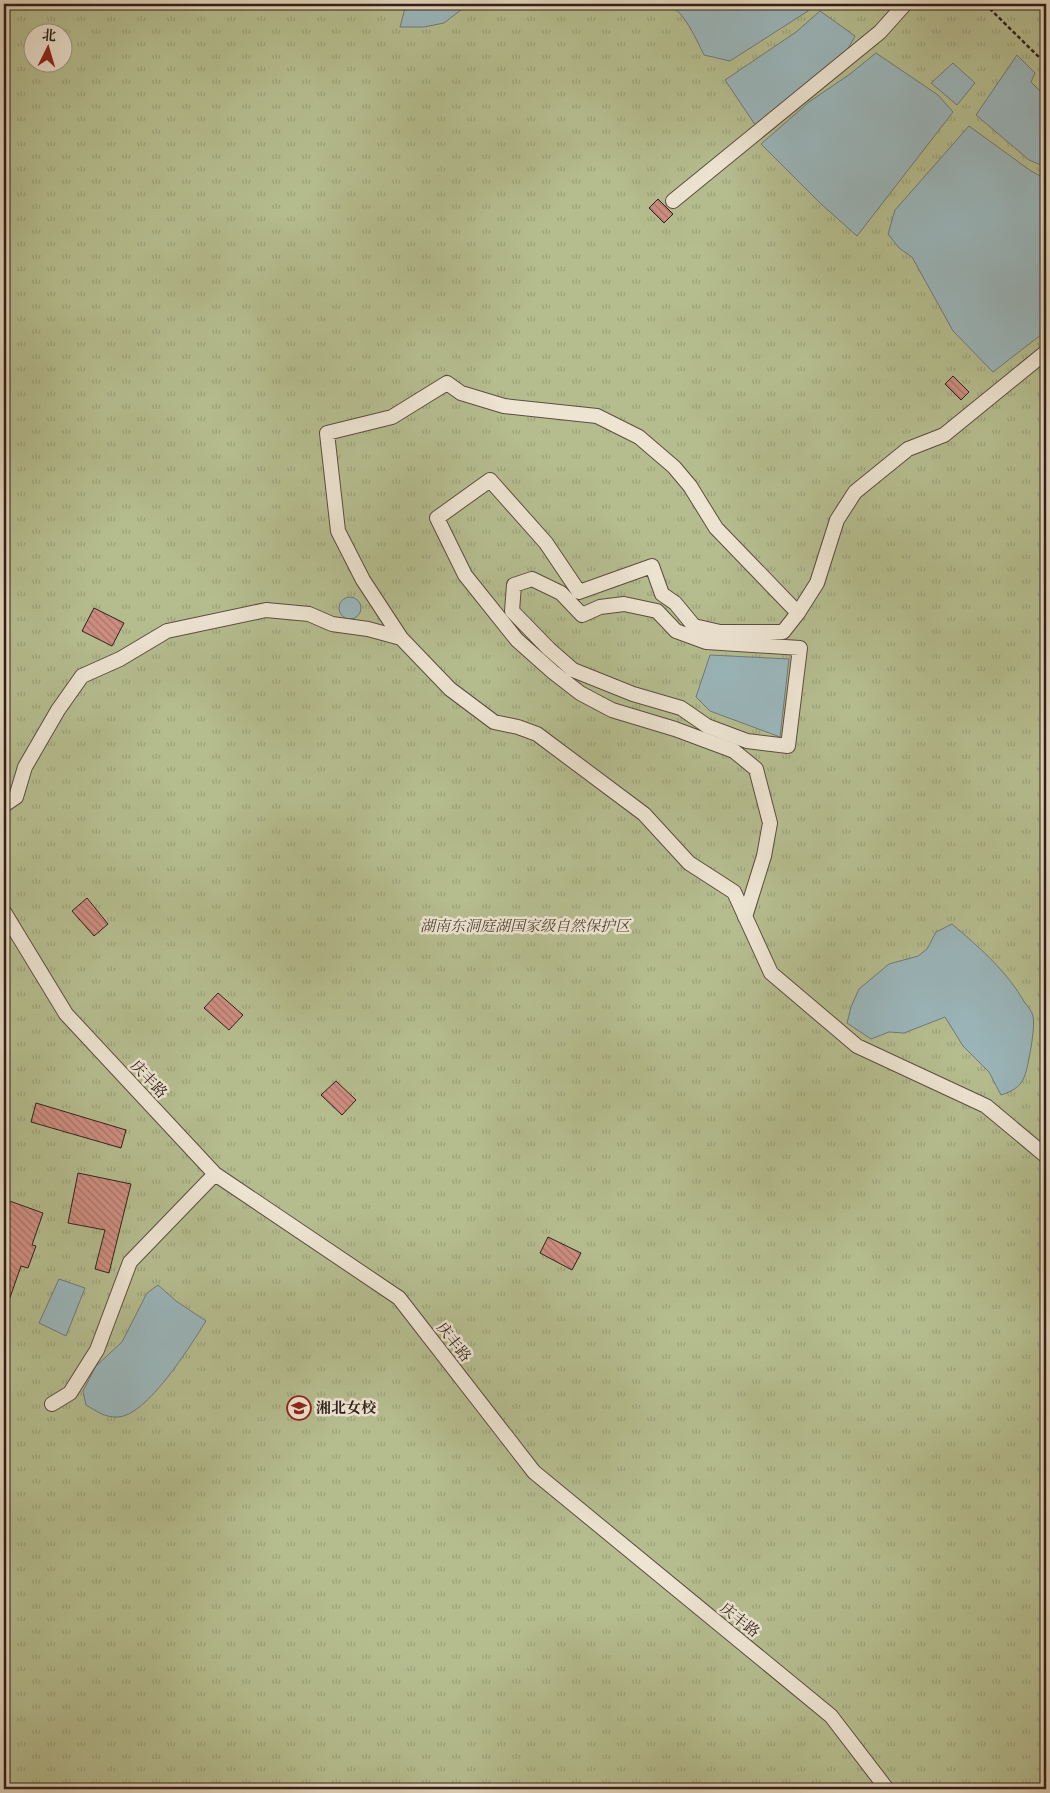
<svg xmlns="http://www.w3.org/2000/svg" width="1050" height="1793" font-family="'IM FELL Great Primer','Noto Serif SC',serif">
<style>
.park{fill:url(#park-tufts);stroke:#726e54;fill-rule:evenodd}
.water{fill:#9ab6bb;stroke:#6f7a7a}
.building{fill:url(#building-back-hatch);stroke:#2f2019}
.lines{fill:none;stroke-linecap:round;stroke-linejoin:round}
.minor-casing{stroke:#5c4d41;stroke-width:16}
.path{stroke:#2f2019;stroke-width:2.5;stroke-dasharray:4 2.5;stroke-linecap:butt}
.minor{stroke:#ede4d2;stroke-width:14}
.labels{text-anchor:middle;stroke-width:5;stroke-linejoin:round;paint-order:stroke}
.park-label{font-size:15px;font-style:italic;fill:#504736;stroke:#ede4d2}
.street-label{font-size:15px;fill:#2f2019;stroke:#ede4d2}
.poi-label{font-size:15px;font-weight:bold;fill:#2f2019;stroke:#ede4d2;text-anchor:start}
</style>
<defs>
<pattern id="park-tufts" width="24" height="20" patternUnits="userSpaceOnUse" patternTransform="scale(1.25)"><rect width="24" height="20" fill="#b5bd8f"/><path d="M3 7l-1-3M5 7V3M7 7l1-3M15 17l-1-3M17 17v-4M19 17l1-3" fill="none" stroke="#9ca27b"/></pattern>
<pattern id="building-back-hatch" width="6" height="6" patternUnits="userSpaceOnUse" patternTransform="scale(1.25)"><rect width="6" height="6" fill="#ce8e81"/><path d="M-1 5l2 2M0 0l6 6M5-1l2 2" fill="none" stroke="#a87469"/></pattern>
</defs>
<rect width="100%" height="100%" fill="#e4d5ba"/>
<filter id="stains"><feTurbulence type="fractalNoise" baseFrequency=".004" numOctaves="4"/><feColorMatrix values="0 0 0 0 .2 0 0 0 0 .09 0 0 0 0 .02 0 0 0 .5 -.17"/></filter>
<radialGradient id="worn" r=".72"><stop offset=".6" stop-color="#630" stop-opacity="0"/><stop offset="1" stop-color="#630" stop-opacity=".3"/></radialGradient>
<path class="park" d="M4 4H1046V1789H4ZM32 32H62V62H32Z"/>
<path class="water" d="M406 4H458L462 9 444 23 424 27H400Z
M669 4H809L808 11 730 61 704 55C695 37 686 15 669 4Z
M820 11 855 36 844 56 758 129 725 80 796 32Z
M876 53 938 95 953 112 857 236 820 203 761 144 809 102 850 74Z
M1017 55 1035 73 1031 82 1046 97V160L1041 165 1029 160 976 115Z
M953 63 975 83 957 105 931 83Z
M969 126 1031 171 1046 179V331L993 372 953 331 912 257 899 248 888 234 895 210Z
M339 608a11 11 0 1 1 22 0a11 11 0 1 1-22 0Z
M710 655 789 659 780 737 710 711 696 697Z
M952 924C979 947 1007 971 1025 1003 1028 1006 1032 1012 1033 1016 1035 1025 1031 1049 1029 1058 1025 1079 1023 1088 1001 1095L989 1072 963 1046 945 1017 904 1033 889 1032 871 1039 847 1023 851 1007 859 989 889 964 918 956 927 949 936 932Z
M59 1279 85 1288 66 1336 39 1323Z
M158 1285 176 1301 206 1321C191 1345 147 1416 118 1417 106 1418 96 1411 86 1405L83 1391 96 1366 122 1342 147 1293Z"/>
<path class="building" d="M658 199 673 214 664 223 649 208Z
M953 376 969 392 961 400 945 384Z
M94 608 124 623 112 646 82 631Z
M87 898 108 924 94 936 72 911Z
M218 993 243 1015 229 1030 204 1008Z
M336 1081 356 1100 342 1115 321 1095Z
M36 1103 126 1130 121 1148 31 1122Z
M78 1173 131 1184 109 1273 95 1269 105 1230 68 1223Z
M4 1199 43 1213 32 1245 36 1246 28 1268 21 1266 6 1309H4Z
M548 1237 581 1253 572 1270 540 1253Z"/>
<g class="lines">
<g class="minor-casing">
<path id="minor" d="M673 201 880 32 905 4
M532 579 561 593 582 615 600 607 624 604 657 611 676 631 706 642 800 648 788 746 747 741 707 726 681 708 633 694 573 670 549 649 512 611 514 585Z
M401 638 363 580 338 531 327 433 392 417 447 383 461 393 504 406 597 416 639 437 674 467 690 486 716 528 798 613
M4 805 16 797 25 767 58 710 82 676 120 659 167 631 266 610 309 614 332 624 368 629 401 638 450 689 494 722 518 727 537 734 644 814 689 863 734 892 771 973 857 1046 986 1106 1046 1156
M4 912 66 1014 215 1174 399 1298 534 1472 831 1716 887 1789
M745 917 764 856 770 823 756 769 734 751 675 729 612 710 580 693 553 672 517 640 465 575 437 518 490 480 546 543 579 592 652 566 662 594 675 603 694 626 720 632H783L798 613 817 583 837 520 855 492 908 449 944 435 1046 352
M52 1404 70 1393 97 1350 130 1262 215 1174"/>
</g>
<path class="path" d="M985 4 1046 64"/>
<use href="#minor" class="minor"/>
</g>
<defs>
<g id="school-ring" transform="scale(1.25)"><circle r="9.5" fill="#ede4d2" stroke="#8f2418" stroke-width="1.5"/><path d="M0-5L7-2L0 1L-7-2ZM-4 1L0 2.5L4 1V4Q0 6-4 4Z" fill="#8f2418"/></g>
</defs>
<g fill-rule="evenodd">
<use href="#school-ring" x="299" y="1408"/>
</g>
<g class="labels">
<g class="park-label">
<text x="525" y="931">湖南东洞庭湖国家级自然保护区</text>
</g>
<g class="street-label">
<text transform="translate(149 1079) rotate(47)" y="5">庆丰路</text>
<text transform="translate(454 1342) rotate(52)" y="5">庆丰路</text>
<text transform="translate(740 1620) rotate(39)" y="5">庆丰路</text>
</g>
<g class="poi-label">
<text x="316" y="1413">湘北女校</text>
</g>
</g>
<rect width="1050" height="1793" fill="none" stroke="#e4d5ba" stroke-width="20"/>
<rect x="5" y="5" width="1040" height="1783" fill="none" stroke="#2f2019" stroke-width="2.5"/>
<rect x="10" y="10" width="1030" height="1773" fill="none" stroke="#2f2019"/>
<g transform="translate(48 48) rotate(5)"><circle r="24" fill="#ede4d2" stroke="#a19688"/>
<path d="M0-4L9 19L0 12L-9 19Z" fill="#8f2418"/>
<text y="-8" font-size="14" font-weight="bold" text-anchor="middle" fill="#2f2019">北</text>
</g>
<rect width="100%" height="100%" filter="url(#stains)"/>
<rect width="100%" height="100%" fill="url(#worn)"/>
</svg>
